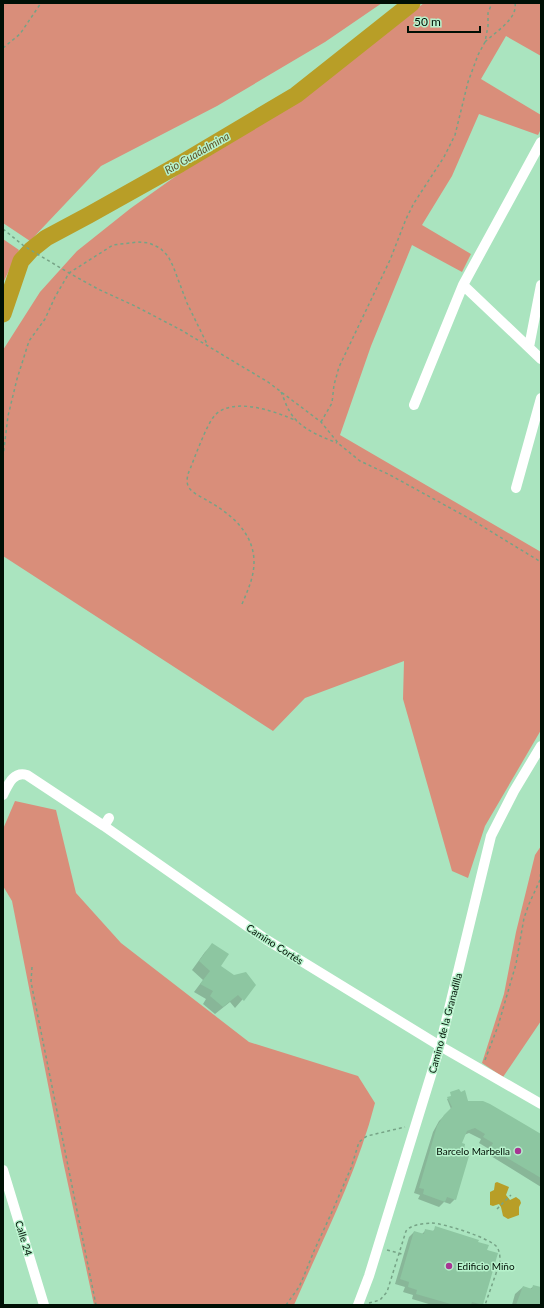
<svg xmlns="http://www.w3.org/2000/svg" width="544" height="1308" font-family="Lato,sans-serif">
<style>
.green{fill:#d98e7a}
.water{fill:#b89e27}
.shadow{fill:#0003}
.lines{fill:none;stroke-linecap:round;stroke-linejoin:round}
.river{stroke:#b89e27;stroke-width:17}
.building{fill:#8dc6a1}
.path{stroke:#76a386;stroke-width:1.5;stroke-dasharray:3 3;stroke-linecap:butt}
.minor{stroke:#fff;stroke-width:10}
.poi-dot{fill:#a73693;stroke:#b7f2cc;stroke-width:1.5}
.labels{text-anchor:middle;stroke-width:3;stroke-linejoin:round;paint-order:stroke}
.street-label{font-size:10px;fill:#001005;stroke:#b7f2cc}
.poi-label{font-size:10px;fill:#001005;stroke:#b7f2cc;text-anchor:end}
.water-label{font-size:11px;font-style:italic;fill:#5e5326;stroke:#b7f2cc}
</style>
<rect width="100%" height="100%" fill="#aae4bf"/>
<path class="green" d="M3 3H382L325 42 217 106 101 166 30 241 3 223Z
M424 3H541V56L506 36 481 79 541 115V129L538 135 479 114 452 176 422 225 471 254 462 272 412 245 371 346 340 435 541 552V730L485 826 468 878 452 871 403 699 404 661 305 698 273 731 3 556V350L40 292 77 251 131 208 207 154 311 87Z
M3 239 19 250 3 283Z
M15 801 56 810 76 893 121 943 249 1042 358 1076 375 1103C357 1173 323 1239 294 1305H94L63 1161 12 901 3 886V829Z
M541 846V1021L503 1077 482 1063 504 994 516 932 535 855Z"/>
<path class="water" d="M497 1182 509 1187 506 1195 510 1200 516 1197 520 1200 521 1203 519 1207V1215L508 1219 503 1216 501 1207 499 1204 493 1206 490 1205V1192L494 1190 495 1183Z"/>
<path class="shadow" d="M212 945 220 966 234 977 255 985 235 1008 230 1002 215 1014 203 1004 206 999 194 992 203 980 192 970 205 952Z
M451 1093 541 1135V1187L486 1153 489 1149 479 1143 481 1139 469 1133 464 1135 461 1143 455 1199 450 1204 444 1202 439 1207 418 1199 420 1195 414 1193 433 1132 439 1121 451 1109 447 1099 451 1097Z
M436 1228 477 1243 486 1250 497 1254 482 1305H432L412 1299 413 1295 403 1292 405 1287 395 1284 409 1237 414 1232 422 1234 426 1230 432 1232Z
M534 1286 541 1288V1305H512L515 1294 523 1287 530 1289Z"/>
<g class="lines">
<path class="river" d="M3 314 21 261 31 250 46 238 89 215 180 164 296 95 412 3"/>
</g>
<path class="building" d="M212 943 229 954 221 966 234 975 246 972 256 985 244 1001 238 995 223 1007 210 996 213 991 200 984 210 971 199 961Z
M459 1089 461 1092 465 1090 468 1101H483L490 1104 541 1134V1178L490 1148 493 1143 483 1137 485 1134 475 1128 472 1129 467 1131 462 1143 465 1144 463 1155 469 1156 456 1200 447 1197 445 1202 423 1194 424 1189 419 1188 437 1126 444 1115 452 1107 447 1097 451 1096 450 1092Z
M435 1226 479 1240 478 1242 489 1245 487 1250 498 1253 483 1305 472 1302 471 1305 461 1304V1305H454L416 1294 417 1290 408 1287 409 1282 400 1279 414 1231 424 1234 425 1229 434 1231Z
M533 1285 541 1287V1305H516L523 1286 532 1289Z"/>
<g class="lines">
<path class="path" d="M485 42C495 32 518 19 515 3
M3 48 20 34 41 3
M3 229 24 246 69 273 98 289 135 306 181 330 268 382 321 422 339 444 360 461 390 475 472 520 541 562
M281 392C284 398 286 406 290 412 300 429 320 436 337 443
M321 422 332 403 334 385 339 367 390 260 406 219 414 203 444 157 455 135 468 82 478 55 485 42 488 26V13L492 3
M3 457 8 416 17 379 29 341 45 319 55 297 69 273 113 245 138 242 149 243 160 248 168 256 173 266 187 303 208 346
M242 604C248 590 254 577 254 562 254 533 231 514 208 501 202 497 194 494 190 489 186 484 187 479 188 474 194 460 206 425 215 415 234 396 277 412 297 421
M32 967 31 982 96 1305
M485 1060 498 1026 516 964 524 918 529 904 540 880 541 867
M497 1209 511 1195
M387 1250 402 1254
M369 1303 380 1300 387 1292 406 1231C412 1224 422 1224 431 1223 443 1223 490 1238 497 1247 500 1252 500 1257 500 1262L485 1305
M286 1305 299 1287 303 1278 314 1251 331 1214 351 1168 359 1142 367 1136 405 1127"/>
<path class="minor" d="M463 285 541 142
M529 347 541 285
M414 405 463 285 541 359
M516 488 541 398
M3 795C8 785 13 771 27 775L104 826 267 940 440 1046 541 1104
M104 826 109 818
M3 1170 44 1305
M358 1305 369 1276 440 1046 491 836 514 791 541 746"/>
</g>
<g class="poi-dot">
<circle cx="518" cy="1151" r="4"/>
<circle cx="449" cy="1266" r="4"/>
</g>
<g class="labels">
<g class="street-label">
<text transform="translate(275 944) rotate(33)" y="4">Camino Cortés</text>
<text transform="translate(445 1023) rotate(-75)" y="4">Camino de la Granadilla</text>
<text transform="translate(24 1238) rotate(73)" y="4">Calle 24</text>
</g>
<g class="poi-label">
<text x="510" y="1155">Barcelo Marbella</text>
<text x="457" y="1270" text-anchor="start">Edificio Miño</text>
</g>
<g class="water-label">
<text transform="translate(197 153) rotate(-30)" y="4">Rio Guadalmina</text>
</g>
</g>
<rect width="544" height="1308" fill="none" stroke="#001005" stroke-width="8"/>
<path d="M408 26v6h72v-6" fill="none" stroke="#001005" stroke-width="2"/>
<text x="414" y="26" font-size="12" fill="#001005" stroke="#b7f2cc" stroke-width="3" paint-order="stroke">50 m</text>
</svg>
